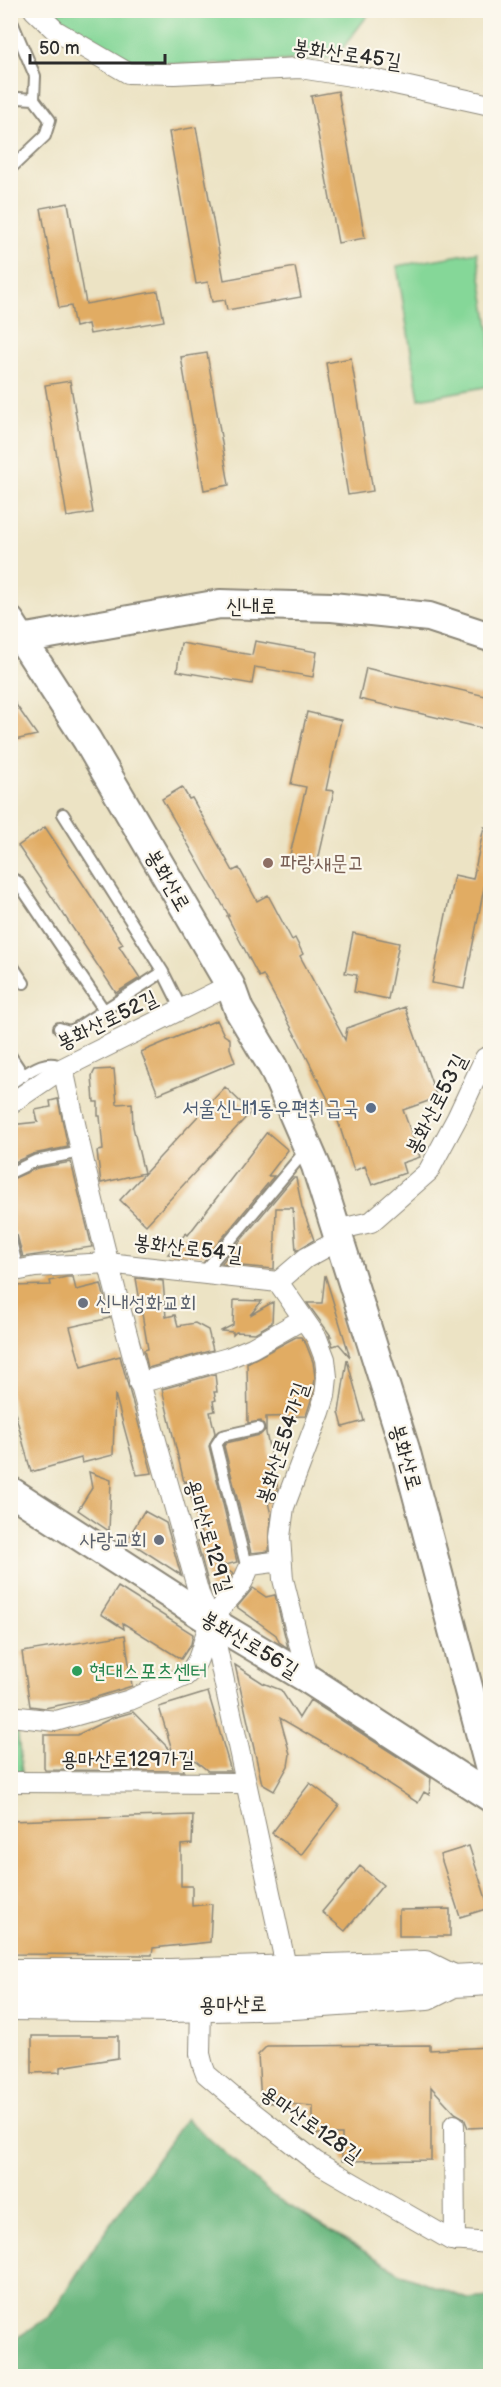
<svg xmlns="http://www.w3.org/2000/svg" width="501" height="2387" font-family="'Balsamiq Sans','Poor Story',sans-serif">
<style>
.green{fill:#85d798;stroke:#588162;stroke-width:1.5}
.forest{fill:#6cb880;stroke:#4c7256;stroke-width:1.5}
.building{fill:#e1ac64}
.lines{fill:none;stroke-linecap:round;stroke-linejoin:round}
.lane-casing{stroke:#8c8778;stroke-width:14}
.street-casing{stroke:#8c8778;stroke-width:22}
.secondary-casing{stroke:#8c8778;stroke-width:32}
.primary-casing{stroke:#8c8778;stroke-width:34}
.lane{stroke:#fff;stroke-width:10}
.street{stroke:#fff;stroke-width:20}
.secondary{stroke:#fff;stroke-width:28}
.primary{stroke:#fff;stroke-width:32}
.education-dot{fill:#8d6e63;stroke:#fbf7ec;stroke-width:2}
.service-dot{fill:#5c6f8a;stroke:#fbf7ec;stroke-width:2}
.worship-dot{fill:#6b7280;stroke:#fbf7ec;stroke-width:2}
.leisure-dot{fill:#2e9e5b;stroke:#fbf7ec;stroke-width:2}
.labels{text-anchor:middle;stroke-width:4.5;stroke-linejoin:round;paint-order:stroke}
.street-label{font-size:21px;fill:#2b2b2b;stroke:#fbf7ec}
.education-label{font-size:21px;fill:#785e54;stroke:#fbf7ec;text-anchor:start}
.service-label{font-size:21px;fill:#4e5e75;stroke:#fbf7ec;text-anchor:end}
.worship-label{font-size:21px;fill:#5b616d;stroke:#fbf7ec;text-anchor:start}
.leisure-label{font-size:21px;fill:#27864d;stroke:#fbf7ec;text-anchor:start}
</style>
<rect width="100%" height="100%" fill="#fbf7ec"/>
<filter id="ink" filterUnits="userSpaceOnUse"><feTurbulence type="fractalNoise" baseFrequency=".0167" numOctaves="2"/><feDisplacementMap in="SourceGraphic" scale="12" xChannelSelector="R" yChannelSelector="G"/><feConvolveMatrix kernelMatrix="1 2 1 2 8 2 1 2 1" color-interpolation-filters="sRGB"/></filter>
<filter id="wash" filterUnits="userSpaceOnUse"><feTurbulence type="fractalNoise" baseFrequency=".008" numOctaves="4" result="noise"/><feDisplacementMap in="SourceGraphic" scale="24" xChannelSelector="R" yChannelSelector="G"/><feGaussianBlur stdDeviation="1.35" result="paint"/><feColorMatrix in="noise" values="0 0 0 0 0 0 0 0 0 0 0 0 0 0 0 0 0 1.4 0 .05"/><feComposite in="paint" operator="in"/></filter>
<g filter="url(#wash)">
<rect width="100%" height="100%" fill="#ece3c4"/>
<path class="green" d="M37 11H371L335 58 203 65 126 61Z
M477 252 490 333V386L419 399 397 266Z
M11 1709H15L23 1783 11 1782Z"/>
<path class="forest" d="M186 2118 273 2196 402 2274 468 2299 490 2297V2376H11V2342L50 2316 93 2249Z"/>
<g id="blocks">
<path class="building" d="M338 91 365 238 338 243 311 96Z
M196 127 224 280 295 267 301 297 227 310 225 300 212 302 208 282 196 284 169 132Z
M68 203 86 304 158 291 164 321 90 334 88 324 75 327 71 306 59 308 41 208Z
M207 353 229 485 204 490 181 357Z
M351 358 373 491 348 495 326 363Z
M70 381 93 513 67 517 45 385Z
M255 641 317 652 313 677 255 667 252 684 177 671 181 643 252 655Z
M366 668 490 697V730L359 699Z
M10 696 37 735 10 741Z
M307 712 341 720 326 790 334 791 317 865 289 859 306 787 291 784Z
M182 787 189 799 192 798 233 871 239 868 257 901 268 895 292 940 295 938 303 954 300 956 345 1040 347 1028 405 1007 437 1098 403 1110 420 1157 402 1163 405 1173 372 1185 365 1166 354 1171 336 1115 299 1042 263 975 259 977 227 916H229L162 799Z
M45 827 123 944 119 946 140 978 116 993 18 846Z
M484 827H490V884L485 883 464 989 432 983 454 875 473 879Z
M353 933 399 943 388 999 354 992 357 975 345 973Z
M217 1020 224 1035 230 1039V1048L235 1062 158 1094 141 1052Z
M114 1069 117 1104 132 1103 133 1127 144 1173 101 1183 97 1151 103 1150 100 1116H98V1102H94L92 1076 95 1070Z
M225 1087 251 1112 146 1225 120 1200Z
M58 1099 68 1147 33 1154 10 1164V1125L38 1122 35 1110 51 1107 50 1101Z
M267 1132 288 1150 268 1176H274L208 1255 168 1254 186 1233 188 1235Z
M71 1162 92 1247 23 1257 17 1235 10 1230V1180L37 1168Z
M293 1178H296L302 1207 314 1240 296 1251 293 1208H276L274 1269 221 1264Z
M325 1275 350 1357 339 1344 333 1346 329 1336H331L307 1303H322Z
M66 1277H73L76 1290 101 1284 110 1318 70 1327 81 1367 120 1356 152 1473 137 1475 115 1394 113 1455 82 1463 81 1458 31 1472 10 1394V1286L51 1285 50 1281Z
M136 1278 163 1281 166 1317 175 1315 178 1326 195 1323 208 1330 213 1350 148 1368 144 1350 148 1349Z
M234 1300 262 1301 250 1315 273 1302 272 1323 255 1333 236 1332 233 1335V1332L221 1331 233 1325Z
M296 1337H301L306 1344 313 1362 315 1377 313 1394 306 1416 266 1417V1433L278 1490 274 1501 268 1502 271 1515 269 1551 251 1553 224 1446 226 1443 260 1435 265 1430 261 1421 248 1423 247 1363Z
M347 1360 364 1421 343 1427 339 1412Z
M215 1374 217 1392H214L216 1400 213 1401 215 1411 210 1412 215 1433 209 1446 237 1562 222 1566 233 1574 215 1596 210 1590 197 1542 203 1541 187 1481 184 1482 180 1465 162 1389Z
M89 1472 111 1480 109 1531 78 1510 92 1488Z
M144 1511 166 1523 181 1575 127 1540Z
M118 1587 193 1634 191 1644 181 1659 123 1623 124 1629 101 1614Z
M253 1588 266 1597 275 1595 288 1648 279 1642 276 1635 237 1607Z
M125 1635 132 1686 90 1699 45 1708 30 1706 22 1652Z
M235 1665 263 1683 281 1690 299 1718 310 1700 431 1778 429 1795 424 1792 418 1803 347 1757 280 1718 290 1754 288 1766 274 1791 262 1784Z
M208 1692 231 1771H208L184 1751V1771L45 1770 44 1768V1735H77L112 1718 133 1712 173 1753 159 1707Z
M310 1783 339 1805 301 1855 272 1833Z
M193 1815 192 1844 181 1845V1886H192V1906L212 1904 210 1942 153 1948 152 1955 10 1954V1821Z
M469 1846 489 1908 460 1917 440 1855Z
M360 1866 383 1885 345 1931 322 1912Z
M450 1909V1936H399V1910Z
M32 2036H118V2058L60 2067V2072L32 2073Z
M430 2045V2050L490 2047V2127L468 2128 464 2118 455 2113 431 2087V2160L342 2161V2134H313V2106L261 2102 258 2055 267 2046Z"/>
</g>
</g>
<g filter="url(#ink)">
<use href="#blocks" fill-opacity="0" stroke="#8c8778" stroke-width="1.5"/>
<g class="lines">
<g class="lane-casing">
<path id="lane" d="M10 17 35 76 34 99
M10 105 18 98 34 99 50 120 45 136 10 169
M63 814 163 972 182 1010
M10 878 17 881 104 1010
M10 962 24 983
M59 1028 69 1031 75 1029 163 972
M10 1055 24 1076
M10 1084C25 1075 46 1055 63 1068
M10 1173 35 1161 81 1152
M10 1237 18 1270
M202 1274 306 1150
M247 1569 216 1445 222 1436 258 1428"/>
</g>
<g class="street-casing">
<path id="street" d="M34 10 56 31 128 73 174 74 300 68 377 80 490 105
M63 1068C100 1246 150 1420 199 1594L211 1621 287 1971
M10 1104 63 1068 230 985
M336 1230 371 1222 428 1172 457 1118 485 1058 490 1056
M10 1272 35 1267 108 1263 278 1282 306 1258 339 1240
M278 1282 317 1338 325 1359 327 1377 325 1396 320 1412 284 1507 280 1537 283 1579 308 1679
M139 1383 228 1358 252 1348 303 1319
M10 1716 56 1721 130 1700 185 1676C203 1662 201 1641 211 1622 218 1607 234 1596 243 1581 246 1576 247 1570 251 1565L281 1561
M10 1782 245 1783
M201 2005 200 2054 203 2066 206 2074 233 2097 316 2162 451 2240 490 2243
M454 2125 455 2241"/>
</g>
<g class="secondary-casing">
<path id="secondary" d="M10 621 87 740 230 985 239 1010 273 1067 316 1166 405 1449 490 1770
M10 641 220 604 332 607 429 617 490 637
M10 1491 211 1621 308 1679 490 1797"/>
</g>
<g class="primary-casing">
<path id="primary" d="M10 1975H170L425 1967 453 1981
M10 2004 170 2006 294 2003 427 1994 453 1981 490 1979"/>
</g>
<use href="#lane" class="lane"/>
<use href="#street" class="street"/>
<use href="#secondary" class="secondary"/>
<use href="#primary" class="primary"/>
</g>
</g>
<circle class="education-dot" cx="268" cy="863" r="6"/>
<circle class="service-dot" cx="371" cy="1108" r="6"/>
<g class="worship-dot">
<circle cx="83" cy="1303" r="6"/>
<circle cx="159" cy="1540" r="6"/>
</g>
<circle class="leisure-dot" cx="77" cy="1671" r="6"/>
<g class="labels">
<g class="street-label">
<text transform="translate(347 54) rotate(8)" y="7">봉화산로45길</text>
<text x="251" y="613">신내로</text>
<text transform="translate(168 880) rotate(60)" y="7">봉화산로</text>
<text transform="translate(107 1020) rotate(-26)" y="7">봉화산로52길</text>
<text transform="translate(436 1104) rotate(-63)" y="7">봉화산로53길</text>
<text transform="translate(188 1248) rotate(7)" y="7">봉화산로54길</text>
<text transform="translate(282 1443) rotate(-72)" y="7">봉화산로54가길</text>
<text transform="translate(406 1457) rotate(74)" y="7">봉화산로</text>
<text transform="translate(209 1536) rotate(73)" y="7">용마산로129길</text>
<text transform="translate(250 1644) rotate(31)" y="7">봉화산로56길</text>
<text x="128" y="1766">용마산로129가길</text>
<text transform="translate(233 2004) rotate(-1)" y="7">용마산로</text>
<text transform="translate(311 2124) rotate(35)" y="7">용마산로128길</text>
</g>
<g class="education-label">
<text x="280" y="870">파랑새문고</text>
</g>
<g class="service-label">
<text x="359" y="1115">서울신내1동우편취급국</text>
</g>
<g class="worship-label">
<text x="95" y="1310">신내성화교회</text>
<text x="147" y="1547" text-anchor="end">사랑교회</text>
</g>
<g class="leisure-label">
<text x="89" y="1678">현대스포츠센터</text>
</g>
</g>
<rect width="501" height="2387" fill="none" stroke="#fbf7ec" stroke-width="36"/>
<path d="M30 54v9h135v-9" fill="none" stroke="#2b2b2b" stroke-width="3"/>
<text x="39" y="54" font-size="18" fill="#2b2b2b" stroke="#fbf7ec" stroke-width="4.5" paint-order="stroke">50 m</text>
</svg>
